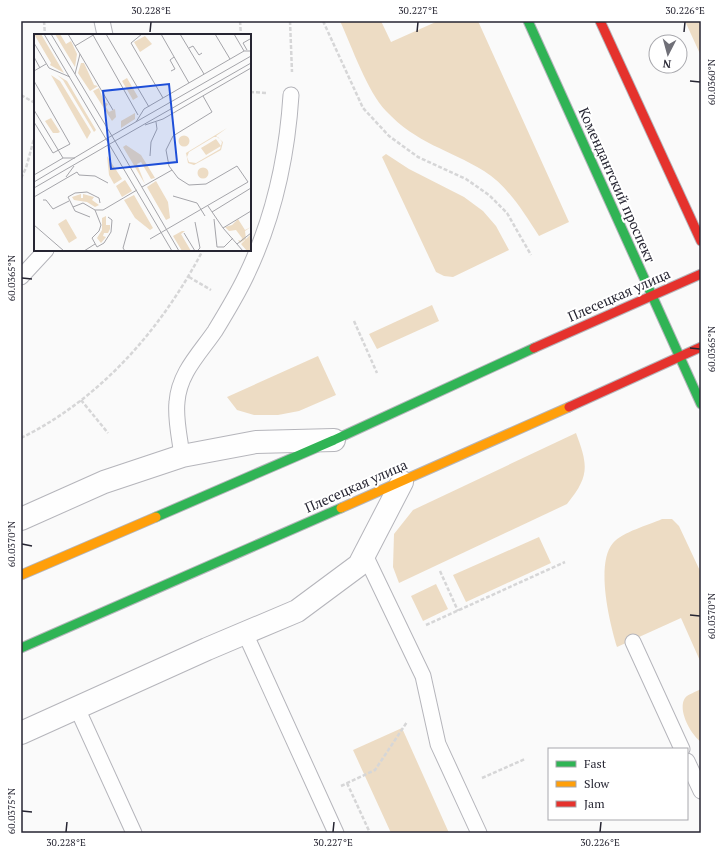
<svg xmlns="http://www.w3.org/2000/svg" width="722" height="854" font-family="'PT Serif',serif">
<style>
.green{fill:#eddcc4}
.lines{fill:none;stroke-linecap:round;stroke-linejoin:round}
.lane-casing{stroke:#b5b5bb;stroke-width:17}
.street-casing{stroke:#b5b5bb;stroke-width:24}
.fast-casing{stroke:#b5b5bb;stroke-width:11}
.slow-casing{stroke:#b5b5bb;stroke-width:11}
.jam-casing{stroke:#b5b5bb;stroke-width:11}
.path{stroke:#d6d6d7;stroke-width:2.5;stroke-dasharray:4 2;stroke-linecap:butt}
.lane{stroke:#fefefe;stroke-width:15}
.street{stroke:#fefefe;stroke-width:22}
.fast{stroke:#30b455;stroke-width:9}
.slow{stroke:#ff9f0a;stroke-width:9}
.jam{stroke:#e5322d;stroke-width:9}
.ticks{fill:none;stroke:#262532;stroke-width:1.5}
.labels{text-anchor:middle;stroke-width:4;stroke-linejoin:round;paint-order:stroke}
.street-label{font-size:14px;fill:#262532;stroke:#fff}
.inset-road{fill:none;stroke:#a5a5aa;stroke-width:1}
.view{fill:#1d4ed8;fill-opacity:0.15;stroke:#1d4ed8;stroke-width:2}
.inset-edge{fill:none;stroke:#262532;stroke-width:2}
.neatline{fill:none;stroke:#262532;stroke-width:1.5}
.ticks-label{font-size:10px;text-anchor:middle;fill:#262532}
</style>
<rect width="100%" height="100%" fill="#fafafa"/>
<path class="green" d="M340 21H381L391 42 438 21H478L569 222 539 236C524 213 508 186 484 171 448 149 417 144 386 111 367 91 352 47 340 21Z
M685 21H701V56Z
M386 154 409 169 464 197 483 211 496 226 509 250 453 277 444 276 436 272 382 157Z
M432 305 439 321 377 349 369 334Z
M318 356 336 395 299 411 278 415H254L237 410 227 397Z
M576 433C588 465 590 476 567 504L399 583 393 567 394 534 413 510Z
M662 519H672L679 526 701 573V663L681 618 617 647C610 624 595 564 613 543 622 532 649 525 662 519Z
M539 537 551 563 466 602 453 575Z
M436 584 448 609 423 621 411 596Z
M701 689V742C691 735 677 710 685 698 688 694 696 692 701 689Z
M402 728 449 833H391L353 750Z"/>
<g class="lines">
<g class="lane-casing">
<path id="lane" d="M102 21 105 35
M21 277 46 250
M182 456C180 439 175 419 177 402 179 373 200 353 215 331 226 313 237 295 246 276 274 218 287 158 291 95
M365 555 423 676 438 744 479 833
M245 633 336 833
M633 642 682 749
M77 708 134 833
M687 761 701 791"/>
</g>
<g class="street-casing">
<path id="street" d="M21 519 104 482 182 456 256 442 334 440
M21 733 207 649 297 611 359 565 402 482"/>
</g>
<g class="fast-casing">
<path id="fast" d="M528 21 701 404
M156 517 334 440 534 348
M21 648 341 508"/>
</g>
<g class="slow-casing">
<path id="slow" d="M341 508 569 407
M21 575 156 517"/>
</g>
<g class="jam-casing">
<path id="jam" d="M600 21 701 241
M534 348 701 274
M569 407 701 347"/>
</g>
<path class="path" d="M44 21 45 35
M240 21 241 35
M290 21 292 72
M323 21 363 108 389 136 418 157 466 179 489 195 507 213 531 255
M250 92 267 93
M21 95 35 103
M21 178 26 168 35 135
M189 277 211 290
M354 321 377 373
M81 400 108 433
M21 438C102 398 162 328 203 250
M440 571 458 611
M426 625 565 562
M482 778 525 759
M347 783 370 833
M341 786 375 770 407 722"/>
<use href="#lane" class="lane"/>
<use href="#street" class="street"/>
<use href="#fast" class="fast"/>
<use href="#slow" class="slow"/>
<use href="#jam" class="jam"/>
</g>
<path class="ticks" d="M150 32 151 22M417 32 418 22M684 32 685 22M690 81 700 82M22 278 32 279M690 348 700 349M22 544 32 546M690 615 700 616M22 811 32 812M66 832 67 822M333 832 334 822M600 832 601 822"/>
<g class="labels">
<g class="street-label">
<text transform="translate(617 185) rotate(66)" y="5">Комендантский проспект</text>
<text transform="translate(619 295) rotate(-24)" y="5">Плесецкая улица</text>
<text transform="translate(356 486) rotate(-24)" y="5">Плесецкая улица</text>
</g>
</g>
<g transform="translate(34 34)">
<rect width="217" height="217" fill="#fafafa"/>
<path d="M0 0H7L30 39 16 31 17 29ZM21 0H26L32 10 37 7 43 20 41 33ZM111 2 118 10 106 18 100 8ZM47 29H50L60 51 64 52 56 57 44 39ZM17 41 26 47 57 98 53 105ZM23 41 33 47 62 96 60 98 29 46ZM93 44 104 63 99 66 88 47ZM65 54 70 68 74 70 72 73 75 78 81 75 82 83 78 87 59 57ZM101 79V85L87 94V87ZM17 84 26 98 24 99H19L11 87ZM193 94 182 102 189 108 187 116 160 131 154 129 152 119 147 122ZM180 103H184L188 108 186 115 162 129 155 128 153 123 155 118ZM144.5 107a5.5 5.5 0 1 1 11 0a5.5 5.5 0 1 1-11 0ZM182 105 187 112 172 121 167 114ZM92 111 107 121 121 144 117 145 107 128 103 130 111 150 89 113ZM73 122 88 145 80 150 75 141ZM163.5 139a5.5 5.5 0 1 1 11 0a5.5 5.5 0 1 1-11 0ZM91 146 98 157 88 163 82 152ZM122 147 134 168 136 184 132 186 113 153ZM47 160V164H49V160L60 163 58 166 65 171 61 173 53 168 40 166 38 163ZM100 161 119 194 116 196 101 184 90 166ZM72 182V191H76V195L74 199H70L69 202 72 203 67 209 63 204 68 196V184ZM32 185 43 204 35 209 24 190ZM204 185 211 196 217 193 211 197 212 205 206 209 204 206 207 207 208 204 202 196 195 197 191 193 198 191ZM148 197H151L147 200 157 217H148L139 202ZM217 200V216L213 217 207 210Z" fill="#eddcc4" fill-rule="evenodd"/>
<path class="inset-road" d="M34 0 46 20 41 40M72 0 115 73M108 0 97 9 129 64M127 0 155 49M146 0 170 40M181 0 196 25M200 0 210 17M59 1 104 81M0 9 15 34 36 43M41 12 61 0M155 14 159 12 165 21 168 19M213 16 209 9 216 5M46 20 79 76M0 23 6 34M0 37 12 30M137 37 141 35 136 26 140 23M0 47 36 110 19 119 0 88M0 76 29 124M102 88 110 75 210 17H217M111 91 129 85 217 34M116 122 117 108 123 95 122 88M0 141 29 124H41M32 143 40 132M0 148 72 105 10 0M108 153 138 136M0 154 81 107 17 0M139 162 163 169 171 182M0 163 43 138 45 141 61 142 74 149M9 166H12L19 175 35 167M174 172 189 194 217 177M39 173 49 169 61 176 67 191 65 197 58 204 63 213 70 209 77 198 78 186 74 183M61 176H69L103 156M178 178 217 154M56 183 41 177 34 163 41 159 53 158 65 164 66 169M180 185 183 213H190L199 204M161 188 166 214 163 217M0 191 30 217M189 194 209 217M150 199 161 217M116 205 214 148 203 132 172 150 155 151 144 144 135 132 132 116 139 102 178 78 169 62M203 210 217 199M50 217 61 210M91 217 89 214 96 189M138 217 72 105 217 22M145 217 81 107 217 29"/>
<path class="view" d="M135 50 143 128 77 135 69 57Z"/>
<rect width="217" height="217" class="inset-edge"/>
</g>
<rect width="722" height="854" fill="none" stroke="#ffffff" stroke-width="44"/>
<rect x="548" y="748" width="140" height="72" fill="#ffffff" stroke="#a8a8ad"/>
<rect x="556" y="761" width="20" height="6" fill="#30b455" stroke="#a8a8ad"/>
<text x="584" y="768" font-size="12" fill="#262532">Fast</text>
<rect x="556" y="781" width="20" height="6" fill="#ff9f0a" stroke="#a8a8ad"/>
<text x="584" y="788" font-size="12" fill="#262532">Slow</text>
<rect x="556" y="801" width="20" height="6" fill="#e5322d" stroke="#a8a8ad"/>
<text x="584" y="808" font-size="12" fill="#262532">Jam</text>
<g transform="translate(668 54) rotate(186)"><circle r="19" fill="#ffffff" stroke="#a8a8ad"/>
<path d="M0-3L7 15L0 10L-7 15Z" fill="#707078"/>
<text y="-6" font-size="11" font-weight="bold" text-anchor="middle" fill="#262532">N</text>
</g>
<rect x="22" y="22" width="678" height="810" class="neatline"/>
<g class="ticks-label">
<text x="151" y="14">30.228°E</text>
<text x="418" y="14">30.227°E</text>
<text x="685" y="14">30.226°E</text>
<text transform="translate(711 82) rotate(-90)" y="4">60.0360°N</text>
<text transform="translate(11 278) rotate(-90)" y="4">60.0365°N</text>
<text transform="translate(711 349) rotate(-90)" y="4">60.0365°N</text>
<text transform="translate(11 544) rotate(-90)" y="4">60.0370°N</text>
<text transform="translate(711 616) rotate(-90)" y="4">60.0370°N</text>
<text transform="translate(11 811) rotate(-90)" y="4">60.0375°N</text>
<text x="66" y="846">30.228°E</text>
<text x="333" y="846">30.227°E</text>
<text x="600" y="846">30.226°E</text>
</g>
</svg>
